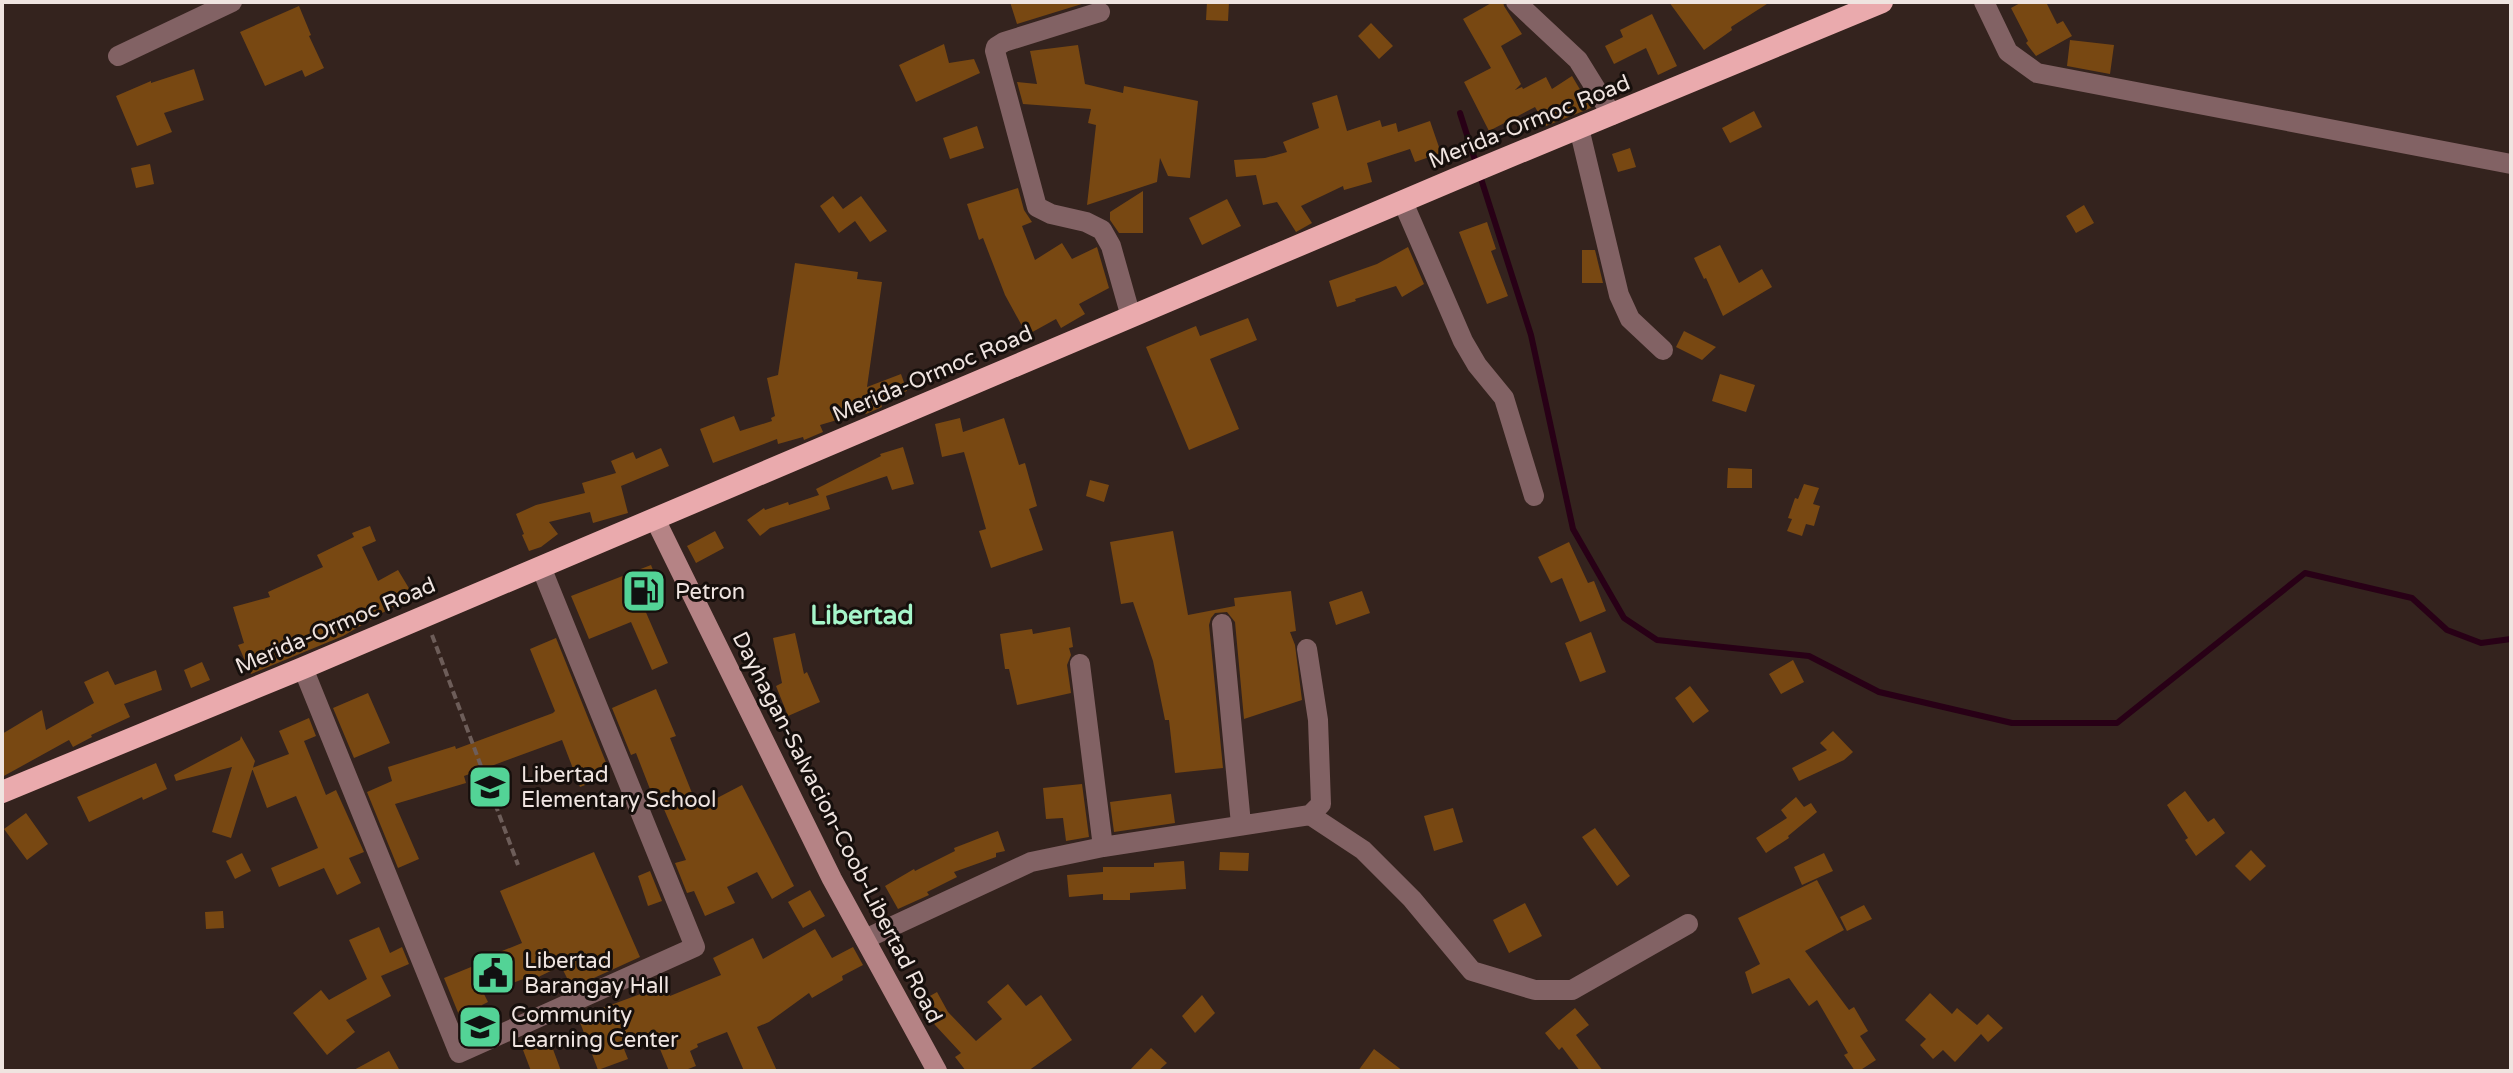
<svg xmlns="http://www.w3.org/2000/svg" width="2513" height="1073" font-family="'Varela Round',sans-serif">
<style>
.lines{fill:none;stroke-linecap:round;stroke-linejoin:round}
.stream{stroke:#280016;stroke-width:6}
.building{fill:#784812}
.path{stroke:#6d5d59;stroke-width:4;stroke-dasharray:8 4;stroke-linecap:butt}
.minor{stroke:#826264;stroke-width:20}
.secondary{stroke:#b58385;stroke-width:20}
.trunk{stroke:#eaaaad;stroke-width:22}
.labels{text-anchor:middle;stroke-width:6;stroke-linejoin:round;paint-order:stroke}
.street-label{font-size:22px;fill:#efe4e0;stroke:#160f0c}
.poi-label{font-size:22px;fill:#efe4e0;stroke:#160f0c;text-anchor:start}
.quarter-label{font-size:26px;font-weight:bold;fill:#a6f6ca;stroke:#160f0c}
</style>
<rect width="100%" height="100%" fill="#34231e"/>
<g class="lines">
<path class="stream" d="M1460 113 1531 335 1573 529 1624 618 1657 640 1809 656 1879 692 2012 723H2117L2305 573 2412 598 2447 630 2481 643 2511 639"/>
</g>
<path class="building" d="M1010 2H1085V3L1017 24Z
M1207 2H1229L1228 21 1206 20Z
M1493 2H1503L1504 6 1522 34 1501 46 1521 84 1515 90 1522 87 1523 89 1546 77 1552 89 1572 76 1591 108 1546 126 1535 107 1489 131 1464 82 1491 68 1463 19Z
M1669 2H1770L1731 27 1732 30 1704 50Z
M2022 2H2046L2057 24 2063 21 2072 36 2036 56 2026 43 2028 41 2011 8Z
M299 6 311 35 309 36 324 68 305 77 302 70 265 86 240 32Z
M1652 14 1677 66 1658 75 1646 48 1614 64 1605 46 1623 37 1620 30Z
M1371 23 1393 46 1379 59 1358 36Z
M2070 40 2114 45 2110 74 2067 66Z
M944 44 949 63 974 59 980 73 916 102 899 65Z
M1078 45 1085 84 1123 93 1124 86 1198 101 1190 178 1168 176 1160 158 1157 182 1087 205 1096 125 1088 123 1091 109 1023 104 1017 82 1037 84 1030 51Z
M194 69 204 100 164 113 172 132 137 146 116 96 151 81V83Z
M1337 95 1347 131 1380 120 1382 127 1396 123 1398 132 1430 121 1441 153 1415 162 1410 149 1367 163 1372 182 1344 190 1343 186 1301 206 1312 223 1296 232 1277 202 1263 205 1256 175 1236 177 1234 160 1265 158 1287 152 1283 142 1319 128 1312 103Z
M1754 111 1762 127 1730 143 1722 128Z
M977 126 984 148 950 159 943 138Z
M1630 148 1636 167 1618 172 1612 154Z
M150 164 154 184 136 188 131 168Z
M1018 188 1024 210 1032 222 1022 226 1035 260 1062 243 1072 259 1097 247 1109 288 1079 304 1085 314 1061 328 1056 319 1027 335 1005 295 983 238 979 240 967 204Z
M1143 191V233H1119L1110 220V212Z
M833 196 843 209 861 196 887 231 870 242 855 221 839 233 820 206Z
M1227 199 1241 226 1202 245 1189 218Z
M2084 205 2094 223 2076 233 2066 216Z
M1487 222 1496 249 1491 251 1508 296 1487 304 1459 232Z
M1720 245 1739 283 1762 269 1772 287 1723 316 1706 278 1704 279 1694 258Z
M1408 247 1424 284 1402 297 1396 286 1355 299 1356 301 1337 307 1329 281 1377 264Z
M1582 250H1595L1603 283H1582Z
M795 263 858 272 857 279 882 282 867 387 901 374 907 391 880 401 882 407 866 414 864 412 820 425 823 432 804 440 803 437 778 444 777 439 713 463 700 429 734 416 740 431 772 421 771 418 775 416 767 378 778 375Z
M1248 318 1257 340 1210 359 1239 429 1189 450 1146 347 1196 326 1200 336Z
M1684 331 1716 347 1702 360 1676 347Z
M1720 374 1755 385 1746 412 1712 401Z
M960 418 963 432 1004 418 1019 465 1025 463 1037 506 1029 509 1043 550 991 568 979 531 986 529 964 452 942 457 935 424Z
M903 447 914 484 892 490 887 476 826 496 830 509 770 528 760 536 747 520 764 508 765 510 788 502 789 505 819 495 816 489 881 456 880 454Z
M661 448 669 466 621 486 620 482 628 513 593 523 590 512 549 522 558 534 541 547 529 551 522 535 524 534 516 514 536 505 585 493 582 483 616 473 611 461 633 452 636 459Z
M1728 468 1752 469V488H1727Z
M1090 480 1109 485 1104 502 1086 496Z
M1804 484 1819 488 1813 504 1820 506 1814 526 1806 524 1802 536 1787 531 1792 519 1788 518 1795 498 1798 499Z
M370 526 376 541 362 547 378 581 398 570 413 595 343 636 251 674 238 645 244 643 233 607 270 597 268 592 323 567 317 555 354 537 352 533Z
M715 531 724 548 696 563 687 546Z
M1173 531 1188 615 1235 606 1234 598 1291 591 1296 631 1290 632 1295 645 1302 700 1244 719 1235 622 1227 612 1215 613 1211 618 1209 625 1223 768 1175 773 1169 720H1165L1153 661 1133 602 1121 604 1110 542Z
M1569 542 1588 583 1594 581 1606 611 1580 622 1562 578 1551 583 1538 557Z
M651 565 662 593 641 601 668 663 652 670 631 622 589 639 571 596Z
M1362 591 1370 613 1336 625 1329 602Z
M1070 627 1073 647 1069 648 1071 655 1067 665 1071 693 1017 705 1009 669H1005L1000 634 1032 629 1033 634Z
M1591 632 1606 672 1580 682 1565 643Z
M795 633 804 674 807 672 820 702 788 716 776 686 782 683 773 638Z
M556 638 607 765 602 767 606 777 580 787 562 740 464 776 466 783 395 804 419 859 398 868 367 792 392 781 388 767 455 746 456 749 553 713 555 711 530 649Z
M1793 660 1804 682 1781 694 1769 674Z
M202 662 210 680 191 688 184 670Z
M156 670 162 690 124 704 130 717 91 735 92 737 73 747 69 740 2 777V734L42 710 46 730 94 703 84 682 108 671 115 685Z
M1690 686 1709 711 1693 723 1675 698Z
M656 689 676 736 670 738 698 808 742 785 794 886 772 899 757 872 727 887 735 903 705 916 694 891 687 893 675 863 686 860 660 800 655 802 636 753 631 755 612 708Z
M368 693 390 743 354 758 333 708Z
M309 718 316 736 304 741 326 795 336 790 364 852 349 858 361 883 337 895 324 868 279 887 271 868 318 848 296 796 267 808 252 768 289 754 279 731Z
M1833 731 1853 752 1844 760 1799 781 1792 768 1827 750 1820 743Z
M241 736 255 761 231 838 212 832 232 767 176 781 174 775 240 740Z
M156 763 167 789 143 800 142 797 89 822 77 797Z
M1082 784 1089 837 1066 841 1063 818 1046 819 1043 788Z
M2185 791 2208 822 2214 818 2225 833 2196 856 2185 840 2188 838 2167 805Z
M1171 794 1175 823 1114 832 1110 802Z
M1796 797 1804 807 1811 803 1817 812 1788 836 1789 838 1766 853 1756 838 1787 818 1781 810Z
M1453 808 1463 842 1434 851 1424 816Z
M26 813 48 844 27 860 4 829Z
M1595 828 1630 876 1617 886 1582 837Z
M998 831 1005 851 996 853V857L954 872 957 877 927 892 929 895 898 909 885 886 914 869 915 871 955 851 954 848Z
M2251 850 2266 866 2250 881 2235 866Z
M594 852 640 957 572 988 561 966 528 982 526 978 484 994 488 1002 482 1005 490 1025 473 1032 464 1012 459 1015 444 978 476 965 475 962 522 943 500 891Z
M1220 852 1249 853 1248 871 1219 870Z
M242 853 251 871 235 879 226 861Z
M1824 853 1833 871 1802 885 1794 867Z
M1184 861 1186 889 1130 893V900H1103V894L1069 897 1067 875 1103 872V867H1154V863Z
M650 871 662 901 648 906 638 876Z
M1817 880 1844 930 1805 951 1849 1010 1854 1007 1868 1031 1860 1036 1876 1060 1859 1071H1855L1844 1055 1848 1053 1817 1000 1809 1006 1789 978 1752 994 1745 972 1760 964 1738 918Z
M810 890 825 916 803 928 788 902Z
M1525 903 1542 936 1509 953 1493 920Z
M1864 905 1872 919 1847 931 1840 917Z
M223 911 224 928 206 929 205 912Z
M379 927 390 953 402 947 409 964 381 976 391 996 346 1020 355 1032 327 1055 293 1013 321 990 329 1000 367 979 349 940Z
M815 929 832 958 853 947 863 965 842 976 843 980 812 998 809 993 769 1022 757 1027 777 1071H744L727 1032 697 1044 698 1047 690 1051 696 1066 683 1071H669L653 1032 622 1044 628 1059 598 1070 578 1017 665 985 670 996 721 975 713 958 753 938 763 959Z
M1008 984 1026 1006 1041 995 1072 1040 1028 1071H966L955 1057 961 1053 935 1025 921 1001 937 992 948 1012 976 1041 1002 1019 987 1002Z
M1930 993 1952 1014 1957 1008 1977 1025 1988 1014 2003 1028 1988 1042 1981 1034 1955 1062 1943 1050 1933 1059 1920 1045 1926 1039 1905 1020Z
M1202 995 1215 1013 1195 1033 1182 1016Z
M1575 1008 1589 1025 1576 1035 1603 1071H1580L1562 1047 1559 1050 1545 1033Z
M550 1041 561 1071H531L523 1050Z
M1151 1048 1167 1063 1158 1071H1129Z
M1374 1049 1403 1071H1358Z
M389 1051 400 1071H352Z"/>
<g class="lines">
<path class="path" d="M432 635 518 865"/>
<path class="minor" d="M1516 2 1578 60 1612 115
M1984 2 2008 52 2037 73 2511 164
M1100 12 1004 42 996 47 995 51 1037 207 1051 214 1086 222 1102 230 1111 246 1131 317
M118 56 232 2
M1579 128 1619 295 1630 319 1663 350
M1403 202 1463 341 1477 365 1504 398 1534 496
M1222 624 1241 824
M1080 664 1103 847
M303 668 459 1053 695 947 541 567
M1310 815 1363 850 1412 899 1472 971 1535 990H1572L1688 924
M865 939 1031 862 1103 847 1310 815 1321 804 1318 720 1307 649"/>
<path class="secondary" d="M655 519 832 879 937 1071"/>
<path class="trunk" d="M2 792 303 668 1453 180 1882 2"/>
</g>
<defs>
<g id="fuel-square" transform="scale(2.3)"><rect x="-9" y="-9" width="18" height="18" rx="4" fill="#53d396" stroke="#160f0c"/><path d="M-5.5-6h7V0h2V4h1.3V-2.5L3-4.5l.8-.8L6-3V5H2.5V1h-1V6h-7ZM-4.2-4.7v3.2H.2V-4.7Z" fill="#111"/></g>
<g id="school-square" transform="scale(2.3)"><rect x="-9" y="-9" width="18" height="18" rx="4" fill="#53d396" stroke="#160f0c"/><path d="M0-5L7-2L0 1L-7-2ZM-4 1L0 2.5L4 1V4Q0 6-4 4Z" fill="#111"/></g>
<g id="civic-square" transform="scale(2.3)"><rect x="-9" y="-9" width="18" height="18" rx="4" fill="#53d396" stroke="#160f0c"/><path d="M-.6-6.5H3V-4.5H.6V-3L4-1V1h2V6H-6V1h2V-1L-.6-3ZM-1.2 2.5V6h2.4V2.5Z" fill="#111"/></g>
</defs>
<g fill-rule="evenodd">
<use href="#fuel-square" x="644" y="591"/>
<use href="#school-square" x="490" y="787"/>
<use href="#civic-square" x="493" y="973"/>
<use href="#school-square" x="480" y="1027"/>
</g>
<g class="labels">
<g class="street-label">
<text transform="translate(1529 121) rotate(-22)" y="8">Merida-Ormoc Road</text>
<text transform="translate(932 373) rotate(-23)" y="8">Merida-Ormoc Road</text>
<text transform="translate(335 625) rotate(-23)" y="8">Merida-Ormoc Road</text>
<text transform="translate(838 827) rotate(63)" y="8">Dayhagan-Salvacion-Coob-Libertad Road</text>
</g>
<g class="poi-label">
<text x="675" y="599">Petron</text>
<text x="521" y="782">Libertad<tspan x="521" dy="25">Elementary School</tspan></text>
<text x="524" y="968">Libertad<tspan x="524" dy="25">Barangay Hall</tspan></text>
<text x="511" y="1022">Community<tspan x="511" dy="25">Learning Center</tspan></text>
</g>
<g class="quarter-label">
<text x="862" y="624">Libertad</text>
</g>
</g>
<rect width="2513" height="1073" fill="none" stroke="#efe4e0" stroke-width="8"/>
</svg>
